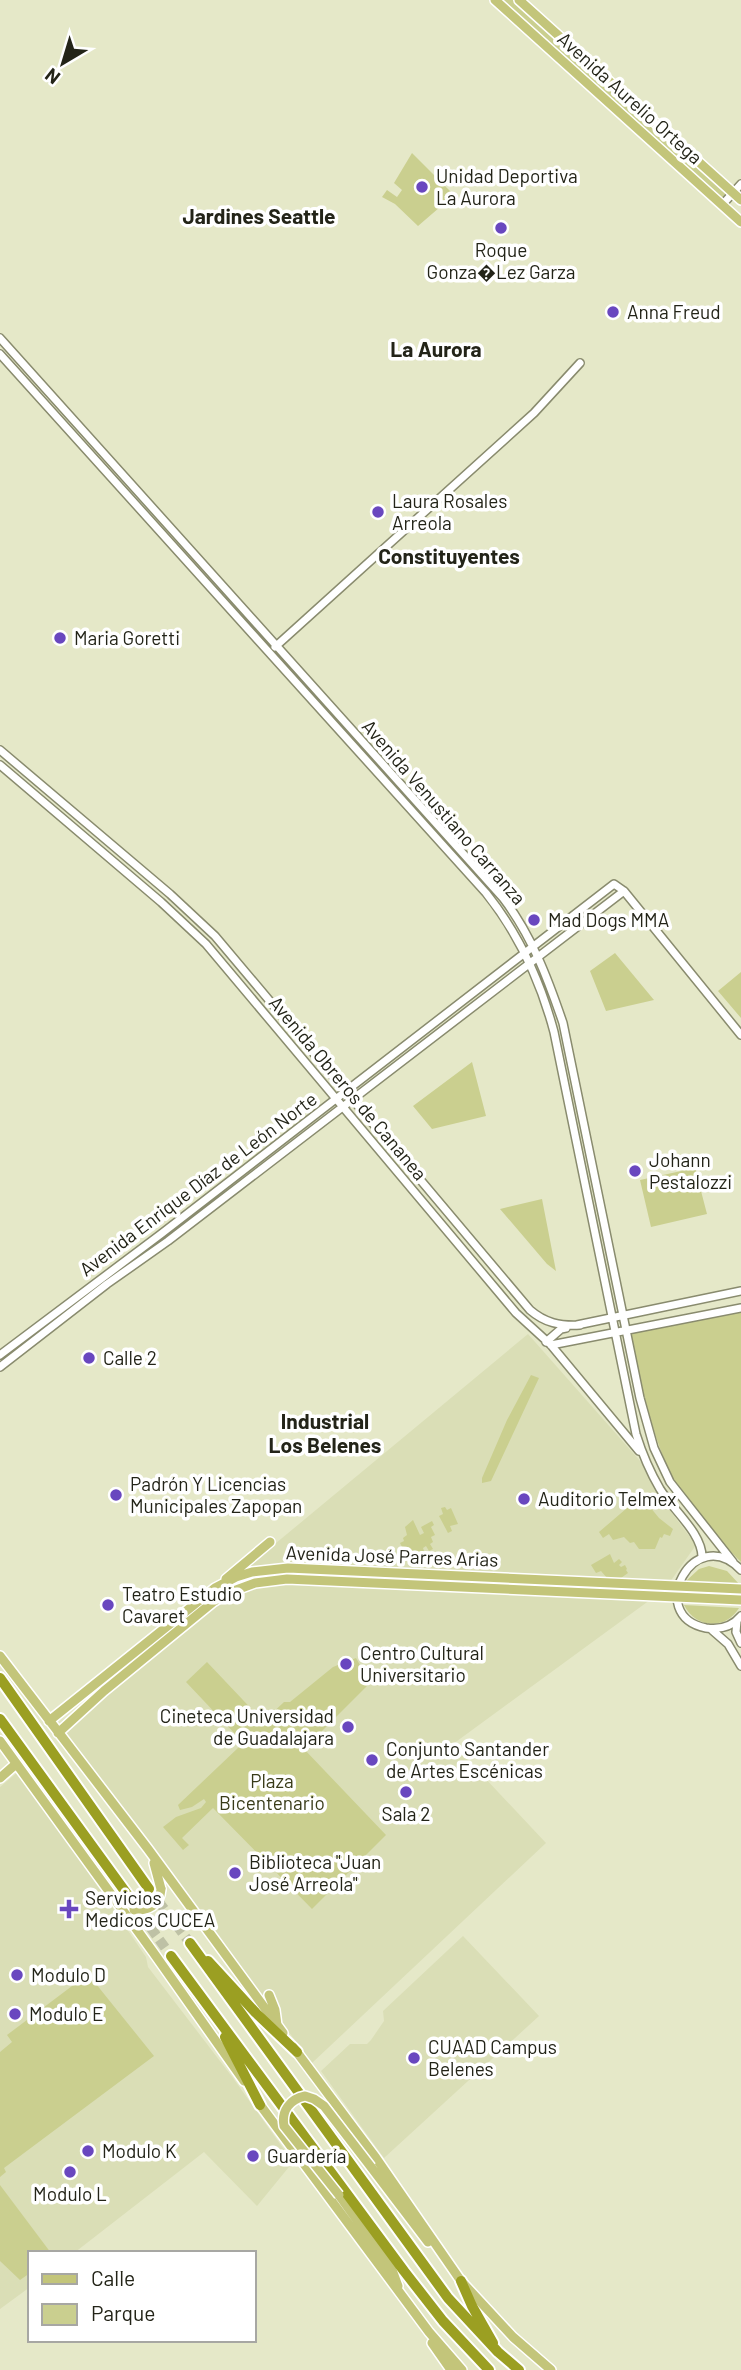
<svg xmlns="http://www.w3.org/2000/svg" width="741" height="2370" font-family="Barlow,sans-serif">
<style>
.built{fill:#dadeb6}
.green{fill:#cacf8f}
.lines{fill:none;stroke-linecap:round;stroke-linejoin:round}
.highway-tunnel{stroke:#bec1a5;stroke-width:10;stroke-dasharray:10 5;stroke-linecap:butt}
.minor-casing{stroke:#898b6e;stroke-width:10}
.major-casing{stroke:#fff;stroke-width:12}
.highway-casing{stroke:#fff;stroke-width:14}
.minor{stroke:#fff;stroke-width:7}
.major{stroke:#c3c57a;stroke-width:9}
.highway{stroke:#9b9f22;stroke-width:10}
.major-bridge-casing{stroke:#fff;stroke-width:12;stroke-linecap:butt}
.major-bridge{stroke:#c3c57a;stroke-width:9}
.poi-dot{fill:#6947bf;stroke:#fff;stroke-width:2.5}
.labels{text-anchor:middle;stroke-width:7;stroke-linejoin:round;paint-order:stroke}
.street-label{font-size:19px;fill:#232418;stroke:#fff}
.poi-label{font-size:19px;fill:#232418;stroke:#fff;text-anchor:start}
.park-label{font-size:19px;fill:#393b19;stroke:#fff}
.neighbourhood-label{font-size:21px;font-weight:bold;fill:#232418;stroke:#fff}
</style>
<rect width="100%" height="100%" fill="#e5e8c8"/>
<path class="built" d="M528 1334 641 1462 656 1492 696 1545 665 1589 453 1744 546 1843 312 2063 58 1724Z
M19 1771 28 1790 71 1847 146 1957 148 1967 233 2078 293 2162 257 2206 204 2152 74 2253H30V2287L0 2309V1787Z
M463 1936 539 2016 384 2158 321 2071 350 2044H367L371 2040 384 2021 383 2011Z"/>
<path class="green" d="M497 0H519L732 193 729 199 720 200Z
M412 153 454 195 418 226 395 204 382 197 387 190 397 197 402 190 394 183Z
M615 953 654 1000 606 1011 590 971Z
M741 972V1018L718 991Z
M472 1062 486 1116 432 1129 413 1106Z
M695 1168 707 1214 651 1227 640 1180Z
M542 1199 556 1271 547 1264 500 1209Z
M741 1310V1562C720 1541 692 1509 676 1483 652 1442 641 1379 629 1333Z
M531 1375 539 1378 491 1481 482 1483V1478L507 1420Z
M641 1496 659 1518 673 1529 670 1536 664 1534 662 1538 660 1537 655 1549H639L634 1542 630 1543 624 1537 613 1540 609 1534 603 1538 599 1532Z
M445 1507 447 1510 451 1508 458 1524 450 1526 452 1531 448 1533 439 1516 443 1514 441 1508Z
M413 1520 420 1535 424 1533 421 1527 432 1521 434 1525 431 1527 435 1535 431 1537 433 1542 430 1544 433 1549 429 1551 426 1546 423 1548 424 1551 421 1554 422 1557 414 1561 412 1557 408 1559 406 1555 403 1557 398 1549 402 1547 400 1543 404 1541 403 1538 407 1535 405 1527Z
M610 1554 614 1563 619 1559 622 1562 619 1565 621 1567 625 1565 627 1569 626 1570 628 1573 621 1578H607L601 1571 596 1573 591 1565Z
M709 1566 727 1571 740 1585 685 1582 699 1569Z
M684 1605 739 1608C725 1631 695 1628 684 1605Z
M356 1658 370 1683 304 1749 386 1835 312 1909 213 1808 182 1838 189 1845 183 1850 163 1827 176 1817 201 1808 206 1802 204 1799 192 1807 180 1810 178 1805 239 1747V1741L237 1736 186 1682 207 1662 261 1719H266L284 1702H290L333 1667Z
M88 1974 154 2056 4 2168 6 2172 0 2177V2052L12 2042 7 2035Z
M0 2185 51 2253H30V2273L20 2280 0 2261Z"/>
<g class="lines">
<path class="highway-tunnel" d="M149 1889 190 1943
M133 1903 171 1956"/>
<g class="minor-casing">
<path id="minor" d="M722 205 741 184
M0 338 503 898C532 936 548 979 563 1023L640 1398 654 1448 670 1482 733 1562
M0 354 486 893C518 933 541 983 554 1032L636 1434C642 1453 650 1472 660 1489 673 1510 703 1534 702 1558
M275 647 534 413 580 363
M0 750 170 894 215 936 530 1310C545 1323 560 1326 580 1325
M0 765 161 902 206 944 516 1313 551 1345 639 1451
M577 1325 741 1291
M546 1342 561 1329 566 1328
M551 1345 741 1308
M0 1355 161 1234 614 884 624 891 741 1035
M0 1367 107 1284 168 1241 624 891
M741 1570C694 1521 644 1616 706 1628 720 1630 732 1627 741 1616
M737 1621 736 1632 741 1643
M712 1630 728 1644 741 1666"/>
</g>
<g class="major-casing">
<path id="major" d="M495 0 741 222
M519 0 741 200
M226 1579 270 1542
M0 1656 148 1849 283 2033
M49 1721 215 1588 236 1577 252 1572 288 1568 741 1589
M58 1733 104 1691 213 1602 228 1593 255 1583 287 1579 741 1600
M0 1741 153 1952 244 2081
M0 1778 16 1764
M154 1863 161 1889
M269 1995 275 2010 277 2025
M293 2047 376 2158 461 2281 513 2337 551 2370
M258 2102 429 2332 462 2370
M371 2167 428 2242
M339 2195 391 2267 398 2286
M432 2343 451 2370"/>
</g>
<g class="highway-casing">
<path id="highway" d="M0 1678 149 1889
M0 1719 132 1901
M190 1943 448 2298 498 2352 519 2370
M171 1956 404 2271 443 2321 489 2370
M208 1961 256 2013 297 2052
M225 2037 260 2105
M461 2281 472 2306 493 2343"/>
</g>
<use href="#minor" class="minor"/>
<use href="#major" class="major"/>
<use href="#highway" class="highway"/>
<g class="major-bridge-casing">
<path id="major-bridge" d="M134 1910C148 1911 160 1905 161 1889
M339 2195 284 2126C281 2111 290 2099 305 2096L314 2099 324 2106 371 2167"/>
</g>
<use href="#major-bridge" class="major-bridge"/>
</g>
<g class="poi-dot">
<circle cx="422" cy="187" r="7"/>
<circle cx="501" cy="228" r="7"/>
<circle cx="613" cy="312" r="7"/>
<circle cx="378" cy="512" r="7"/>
<circle cx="60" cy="638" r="7"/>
<circle cx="534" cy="920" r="7"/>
<circle cx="635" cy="1171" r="7"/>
<circle cx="89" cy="1358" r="7"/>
<circle cx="116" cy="1495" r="7"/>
<circle cx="524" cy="1499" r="7"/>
<circle cx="108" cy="1605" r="7"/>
<circle cx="346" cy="1664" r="7"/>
<circle cx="348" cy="1727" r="7"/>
<circle cx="372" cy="1760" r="7"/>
<circle cx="406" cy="1792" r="7"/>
<circle cx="235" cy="1873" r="7"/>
<path d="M65.5 1898.5h7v7h7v7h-7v7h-7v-7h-7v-7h7z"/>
<circle cx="17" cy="1975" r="7"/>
<circle cx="15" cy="2014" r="7"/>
<circle cx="414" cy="2058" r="7"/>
<circle cx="88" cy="2151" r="7"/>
<circle cx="253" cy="2156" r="7"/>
<circle cx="70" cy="2172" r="7"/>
</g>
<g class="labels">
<g class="street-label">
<text transform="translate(630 98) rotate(42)" y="7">Avenida Aurelio Ortega</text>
<text transform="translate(444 812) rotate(49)" y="7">Avenida Venustiano Carranza</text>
<text transform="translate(348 1088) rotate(50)" y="7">Avenida Obreros de Cananea</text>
<text transform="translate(198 1184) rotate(-37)" y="7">Avenida Enrique Díaz de León Norte</text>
<text transform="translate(392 1556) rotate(2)" y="7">Avenida José Parres Arias</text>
</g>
<g class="poi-label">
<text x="436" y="183">Unidad Deportiva<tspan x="436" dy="22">La Aurora</tspan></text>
<text x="501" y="257" text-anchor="middle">Roque<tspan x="501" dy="22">Gonza�Lez Garza</tspan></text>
<text x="627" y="319">Anna Freud</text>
<text x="392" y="508">Laura Rosales<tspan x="392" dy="22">Arreola</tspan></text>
<text x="74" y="645">Maria Goretti</text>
<text x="548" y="927">Mad Dogs MMA</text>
<text x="649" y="1167">Johann<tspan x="649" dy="22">Pestalozzi</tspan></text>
<text x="103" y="1365">Calle 2</text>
<text x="130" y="1491">Padrón Y Licencias<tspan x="130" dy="22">Municipales Zapopan</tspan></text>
<text x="538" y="1506">Auditorio Telmex</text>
<text x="122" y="1601">Teatro Estudio<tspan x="122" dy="22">Cavaret</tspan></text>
<text x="360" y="1660">Centro Cultural<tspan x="360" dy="22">Universitario</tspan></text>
<text x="334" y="1723" text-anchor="end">Cineteca Universidad<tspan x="334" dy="22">de Guadalajara</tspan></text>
<text x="386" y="1756">Conjunto Santander<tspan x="386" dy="22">de Artes Escénicas</tspan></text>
<text x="406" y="1821" text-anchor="middle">Sala 2</text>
<text x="249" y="1869">Biblioteca "Juan<tspan x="249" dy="22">José Arreola"</tspan></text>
<text x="85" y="1905">Servicios<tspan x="85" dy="22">Medicos CUCEA</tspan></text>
<text x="31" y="1982">Modulo D</text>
<text x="29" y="2021">Modulo E</text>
<text x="428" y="2054">CUAAD Campus<tspan x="428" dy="22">Belenes</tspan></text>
<text x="102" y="2158">Modulo K</text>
<text x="267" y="2163">Guardería</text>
<text x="70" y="2201" text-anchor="middle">Modulo L</text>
</g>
<g class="park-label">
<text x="272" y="1788">Plaza<tspan x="272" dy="22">Bicentenario</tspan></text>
</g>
<g class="neighbourhood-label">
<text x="259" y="224">Jardines Seattle</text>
<text x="436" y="357">La Aurora</text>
<text x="449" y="564">Constituyentes</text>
<text x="325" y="1429">Industrial<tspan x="325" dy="24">Los Belenes</tspan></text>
</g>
</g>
<rect x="28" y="2251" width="228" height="91" fill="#ffffff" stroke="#a7a7a3" stroke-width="2"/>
<rect x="42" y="2274" width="35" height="10" fill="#c3c57a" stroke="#a7a7a3" stroke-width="2"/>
<text x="91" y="2286" font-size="21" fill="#232418">Calle</text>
<rect x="42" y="2304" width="35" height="21" fill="#cacf8f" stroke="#a7a7a3" stroke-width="2"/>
<text x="91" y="2321" font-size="21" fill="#232418">Parque</text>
<g transform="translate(63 63) rotate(218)" stroke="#ffffff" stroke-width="5" paint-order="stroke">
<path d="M0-5L12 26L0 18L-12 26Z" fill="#232418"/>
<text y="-10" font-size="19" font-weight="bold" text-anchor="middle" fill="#232418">N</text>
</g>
</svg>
